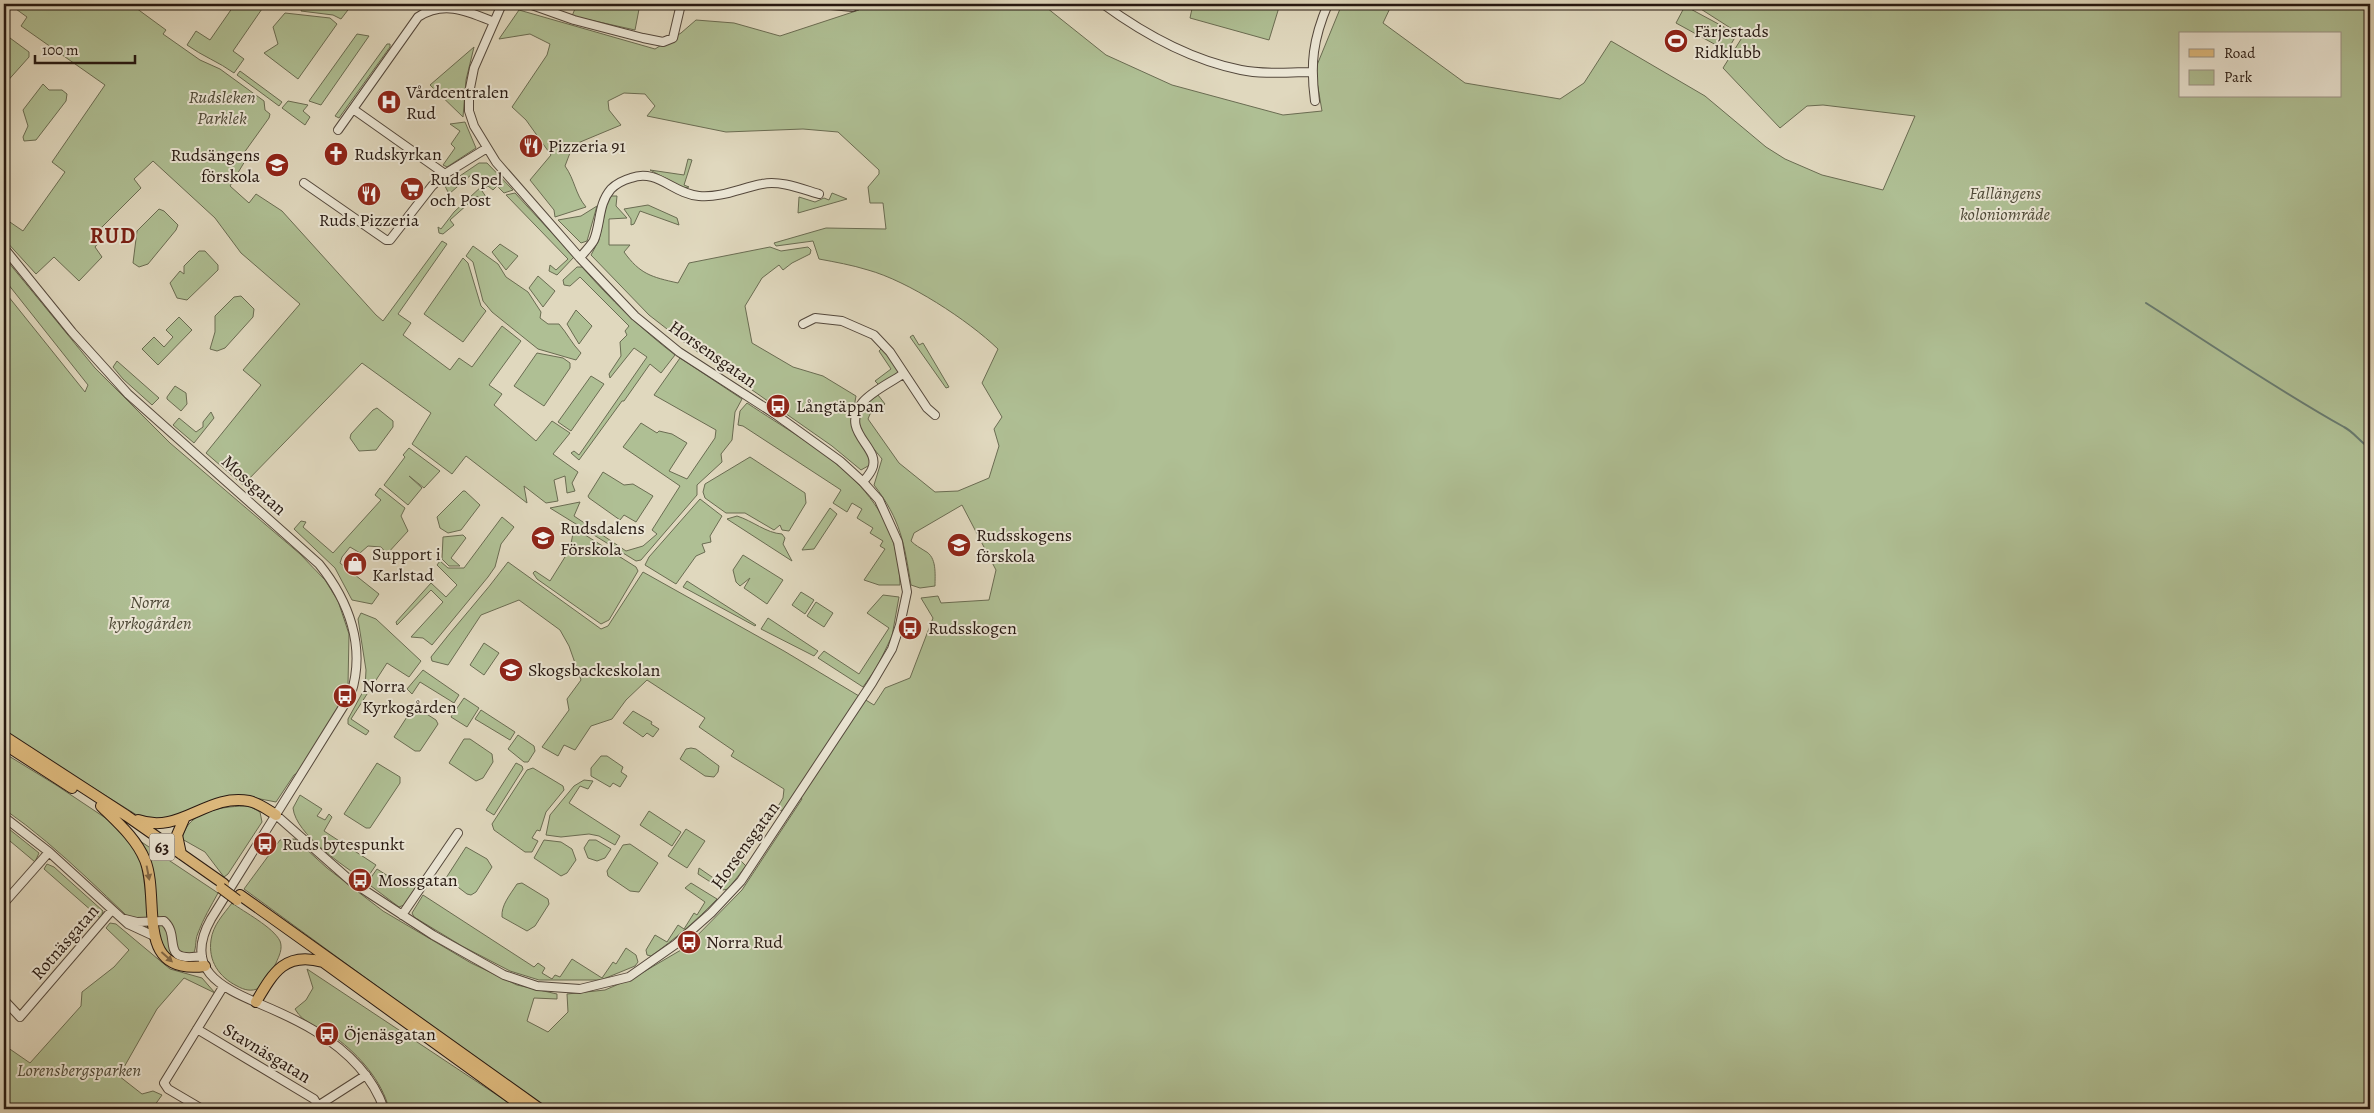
<svg xmlns="http://www.w3.org/2000/svg" width="2374" height="1113" font-family="Alegreya,serif">
<style>
.green{fill:#afbf94;stroke:#6a6c52;fill-rule:evenodd}
.lines{fill:none;stroke-linecap:round;stroke-linejoin:round}
.stream{stroke:#687a6f;stroke-width:2}
.minor-casing{stroke:#54483c;stroke-width:10}
.major-casing{stroke:#261811;stroke-width:12}
.minor{stroke:#ebe6d5;stroke-width:8}
.major{stroke:#e0bc7f;stroke-width:10}
.major-bridge-casing{stroke:#261811;stroke-width:12;stroke-linecap:butt}
.major-bridge{stroke:#e0bc7f;stroke-width:10}
.oneway{fill:#836a48}
.labels{text-anchor:middle;stroke-width:4;stroke-linejoin:round;paint-order:stroke}
.shield{fill:#ebe6d5;stroke:#61564c;stroke-width:1}
.shield-label{font-size:16px;font-weight:bold;fill:#261811}
.poi-label{font-size:18px;fill:#261811;stroke:#ebe6d5;text-anchor:start}
.park-label{font-size:18px;font-style:italic;fill:#4f4a38;stroke:#ebe6d5}
.street-label{font-size:18px;fill:#261811;stroke:#ebe6d5}
.district-label{font-size:22px;font-weight:bold;letter-spacing:1px;fill:#7a1f14;stroke:#ebe6d5}
</style>
<rect width="100%" height="100%" fill="#e0d8be"/>
<filter id="stains"><feTurbulence type="fractalNoise" baseFrequency=".004" numOctaves="4"/><feColorMatrix values="0 0 0 0 .2 0 0 0 0 .09 0 0 0 0 .02 0 0 0 .5 -.17"/></filter>
<radialGradient id="worn" r=".72"><stop offset=".6" stop-color="#630" stop-opacity="0"/><stop offset="1" stop-color="#630" stop-opacity=".3"/></radialGradient>
<path class="green" d="M9 4H139L136 8 166 30 163 34 200 60 220 69 264 101 265 110 270 114 269 118 241 157 245 161 230 186 249 203 256 194 282 211 376 315 383 321 442 241 447 244 398 314 411 323 403 335 450 370 459 358 472 367 502 326 521 341 489 385 502 394 494 405 536 441 552 421 570 433 553 454 578 472 572 483 575 491 567 493 565 476 554 480 558 501 546 503 524 486 527 503 466 456 452 474 412 444 431 413 362 363 243 485 206 453 261 385 243 370 300 304 241 253 215 218 153 161 134 179 141 188 98 231V237L100 241 95 247 102 257 79 281 54 257 36 274 4 239V218L23 231 65 172 52 162 105 85 21 26 27 17Z
M235 4 264 6 233 51 244 59 234 73C219 62 202 56 187 45L196 31 210 40Z
M303 4H348L351 6 341 19 333 15 301 11Z
M577 4H640L635 30 572 16Z
M860 4H1042L1106 55 1172 85 1283 115 1322 111 1315 70 1342 4H1392L1383 23 1465 83 1560 99 1584 83 1611 41 1705 96 1766 147 1785 159 1822 175 1883 190 1915 116 1823 105 1807 106 1780 128 1723 68 1743 36 1693 4H2370V1109H545L244 889 280 840 295 839 327 868 383 911 471 963 517 985 557 994V999L534 998 527 1021 548 1032 568 1012 567 994 605 990 635 977 686 947 742 890 802 799 796 791 782 811 777 808 783 798 784 789 731 756 734 751 699 727 705 718 647 680 626 700 612 719 591 726 575 750 564 745 558 756 542 747 569 710 567 699 581 680 569 646 560 630 519 600 481 615 448 665 432 661 431 657C456 624 484 595 508 562L601 629 608 626 643 572 784 651 874 705 885 688 910 678 933 618 921 598 938 596 941 603 989 600 996 570 962 505 914 533 911 541C916 546 919 547 925 551 937 557 935 574 935 586L920 588 911 585C904 543 901 520 874 485L882 459C861 432 842 420 878 395L885 404 870 414 868 419 899 463 935 492 958 491 989 478 999 446 994 429 1002 417 982 383 998 349C968 320 908 281 868 270 852 265 835 262 819 259L813 241 776 246 774 243 826 228 886 229 883 203H870L868 187 879 174V170L838 132 803 129 726 132 647 116 655 106 645 94 624 93 608 101 609 110 621 125 573 145 565 166C575 180 575 194 586 207L555 217 554 210 530 180 551 155 526 120 512 107 547 55 550 44 530 34 499 39 519 10 655 49 681 33 696 20 734 23 780 36 859 10ZM2180 34H2340V96H2180Z
M1193 4H1280L1269 40 1190 18Z
M1685 6 1737 34 1727 51 1676 23Z
M285 13 330 18 337 24 298 79 264 53 278 44 273 27Z
M357 34 369 36 321 105 309 101Z
M7 38H10L29 52V57L4 85V42Z
M387 44H390V47L339 118 335 116Z
M474 47 466 80 463 117 430 85Z
M240 71 282 102 279 106 237 75Z
M43 84 49 90H62L67 94 66 101 36 140 24 141 23 137 28 126 23 110Z
M288 101 308 105 303 111 310 117 305 125 282 108Z
M465 122 476 148 447 167 443 165 455 148 451 144 460 131 450 124Z
M688 159 692 160 684 185 689 187 684 188 650 170 684 175Z
M479 163H487L513 190 504 193 497 186 493 190 488 186 482 191 489 201 485 203 477 196 450 220 454 225 443 234 439 233 438 227 441 229 454 212 483 185 472 174 449 194 445 186Z
M515 193 574 257 557 275 549 271 550 265 556 270 568 259 506 195Z
M832 193 847 199 798 213 799 197 815 202 824 198 829 200Z
M610 196H617L616 206 627 218 609 219V245H630L624 252C640 274 651 277 678 283L689 263 770 247 781 251 808 247 811 250 810 254 792 263 783 270 779 265 762 278 745 306 752 343 793 367 823 376 856 396 853 413 875 462 861 470 832 446 685 343 649 315 591 255 599 240 607 202Z
M648 205 677 218 679 225 640 211 634 224 631 225V219L624 209Z
M597 206 587 241 581 243 558 220 581 216Z
M159 209 164 211 178 225 176 230 148 264 139 267 133 263 137 231Z
M500 244 518 256 506 270 492 252Z
M473 246 498 264 506 277 528 292 541 312 540 318 548 324H559C567 333 572 344 581 353L576 360 538 349 492 312 483 301 473 262 466 256Z
M199 251H205L218 265V270L187 300 177 298 170 283 180 271 184 274V266Z
M4 257 95 368 170 443 300 554 325 580 338 601 349 634 348 685 335 716 301 771 294 775 276 802 250 797 156 827 4 732V291L85 392 88 385 4 279Z
M463 258 468 263 481 306 486 311 463 342 424 314Z
M577 267H582C611 300 640 328 675 355L661 373 650 364 624 401H622L579 460 571 453 574 451 579 455 647 357 634 348 610 378 609 374 621 356 620 342 627 335 625 331 629 326 580 277 570 286 564 285 563 280Z
M538 276 555 291 543 307 529 288Z
M241 296 254 309 253 317 225 348 217 351 210 349 215 332V316L234 297Z
M576 310 592 326 579 344 567 324Z
M179 317 192 330 158 365 142 349 154 337 164 347 173 337 166 330Z
M913 335 919 345 923 343 949 387 946 388 910 337Z
M882 348 898 369V373L880 386 875 381 891 369 879 351Z
M537 353 563 358 570 363V368L544 406 514 386Z
M680 358 742 399 735 412 732 440 721 454 722 462 697 485V495L641 560 636 561 550 508 580 502 574 516 626 551 643 546 657 534 652 530 680 486 623 447 641 423 657 433 659 431 672 434 687 443 669 471 687 479 715 438 716 430 654 395Z
M117 361 159 398 152 405 123 379 113 367Z
M591 376 604 384 571 431 558 422Z
M175 386 186 393 187 404 181 411 167 399V397Z
M747 403C819 451 898 488 900 585H879L864 580 885 549 880 546 883 541 870 533 873 528 857 518 862 509 852 503 847 512 833 503 841 490 743 426 738 425 740 411Z
M377 408 393 421V427L376 450 359 451 350 438 351 434 373 410Z
M211 412 214 418 194 443 173 425 179 418 196 432 203 427V422Z
M409 448 440 471 424 488 409 476 422 488 408 505 384 485 405 457 403 455Z
M750 457 805 493 806 503 789 531 782 530 780 525 774 530 745 513H726L705 498 703 492 705 484Z
M603 472 624 485 633 484 653 496 636 522 624 515 620 520 589 498 588 496Z
M380 488 405 508 401 516 408 531 387 554 381 547 368 546 360 553 350 547 342 557 340 563 379 594 372 604 352 600 335 568 294 529 301 521 306 522 303 527 333 553 381 500 375 495Z
M463 491H465L480 505 461 530 448 533 440 528 437 517Z
M700 499 722 516 710 536 711 542 702 544 705 552 696 556 676 584 645 565 649 557Z
M830 508 837 514 814 549 802 550Z
M737 516C753 521 766 533 782 534L785 538 783 544 792 561 727 519Z
M502 517 514 527 501 544 495 567 488 577 432 645 423 638 411 637 443 602 431 590 397 625 396 622 431 583 446 597 457 585 437 565 440 561 448 568H464Z
M574 528 636 567 638 571 609 620 601 624 537 579 533 573 535 571 550 581 570 549Z
M463 535 466 538 451 558 460 566H449L442 559 443 537Z
M743 555 783 580 767 604 744 588 750 578 740 586 736 582 733 570Z
M687 581 753 623 756 625 755 626 683 587Z
M801 592 814 600 805 614 792 605Z
M883 595 899 597 892 636 877 667 863 687 818 658 824 651 859 674 889 628 867 613Z
M816 602 833 613 824 627 807 616Z
M361 613 376 619 421 661 409 677 387 663 351 719 369 731 366 735 348 724V719L365 688 366 670 358 619Z
M768 618 818 651 814 656 761 629Z
M484 643 499 653 484 675 470 665Z
M423 670 459 695 454 703 420 682 412 694 407 689Z
M464 698 479 708 467 727 451 717Z
M414 706 436 720 438 724 420 751H415L394 737Z
M481 710 515 732 510 740 475 719Z
M633 711 652 722 651 724 659 729 653 737 647 733 643 737 623 723Z
M518 735 534 746 535 751 528 762H524L508 749Z
M464 739H470L492 754 493 762 483 778 476 781 449 763Z
M691 748 696 749 719 766 718 772 714 777 705 776 680 759 686 749Z
M4 753 56 785 218 893C211 906 203 919 198 933 194 942 198 948 191 958L178 960 166 952C112 904 63 850 4 809Z
M601 756H607L623 767 621 772 627 776 620 787 613 783 610 787 591 776V768Z
M377 763 400 777V783L370 828H366L344 814Z
M516 763 522 766 523 769 494 815 486 810Z
M533 768 563 786 564 790 546 812 540 831 537 830 532 838 538 841 532 852H525L494 830 492 824 527 770Z
M584 780 593 781 588 789 580 786 569 803 620 836 615 845 599 836 589 834 561 837 546 835 550 815 574 786Z
M300 795 322 809 317 816 325 820 329 814 332 817 324 831 376 865 365 881C343 865 296 835 293 808Z
M249 806 260 812 262 822 228 874 224 877 205 852 182 839C187 810 225 806 249 806Z
M649 811 681 832 672 846 640 825Z
M4 825 39 853 35 862 4 836Z
M686 829 705 841 687 868 668 856Z
M544 840 561 842 572 849 576 860 567 873 561 876 534 858Z
M589 840H596L611 849 605 858 597 861 588 858 584 848Z
M630 844 658 863 639 892 630 891 608 876 607 871 623 845Z
M466 847 487 859 492 867 476 892 471 895 467 894 446 878Z
M741 861 746 866 728 889 723 890 698 874 699 868 722 884 726 879 729 880Z
M47 864 54 867 103 911 101 919 44 869Z
M377 869 407 888 411 883 416 887 404 905 399 907 367 883Z
M522 883 548 899 549 904 535 926 527 931 502 917C501 905 510 895 517 884Z
M691 883 717 899C696 921 675 939 651 956L647 955 646 950 655 935 667 942 678 925 684 929 694 913 697 915 705 902 685 888Z
M423 895 534 967 538 963 545 968 542 973 552 979 555 975 560 977 572 959 602 978 613 962 616 964 626 948 636 955 638 962 635 966 601 980H539L510 971 462 946 414 917 412 913Z
M232 903C244 912 273 927 280 941 283 949 279 956 276 963 272 971 267 983 259 988 252 992 244 990 237 986 219 977 208 961 211 940 213 925 223 915 232 903Z
M110 923 116 924 170 969 202 978 215 993 184 978 157 1009 119 1076 142 1094 153 1091 162 1095 152 1109H4V1081L7 1078 4 1074V1045L30 1063 81 1006 82 992 114 967 129 950 106 928Z
M307 969 518 1109H389C382 1081 359 1055 336 1038 322 1028 303 1024 295 1009L306 1000 313 988Z"/>
<g class="lines">
<path class="stream" d="M2146 303C2212 345 2276 389 2344 427 2354 432 2361 443 2370 448"/>
<g class="minor-casing">
<path id="minor" d="M529 4 574 20 643 38 663 42 673 38 681 4
M820 4 853 7 854 4
M1103 4C1144 34 1191 60 1241 70 1264 75 1288 72 1311 72
M1315 101C1310 64 1313 39 1328 4
M353 109 445 174
M338 130 418 17C444 0 467 11 494 22
M304 183 386 240H390L432 186 445 174 487 148
M4 248 72 332 128 394 319 564C349 601 366 647 351 694L211 919C183 969 220 987 260 1004 279 1012 297 1020 315 1031 346 1050 372 1074 384 1109
M580 258C584 252 591 246 594 240 601 223 598 204 611 189 616 184 624 180 631 178 657 168 673 194 699 196 721 198 741 188 762 184 780 180 802 189 819 194
M803 324 815 318 842 321 874 335 890 352 927 408 935 415
M863 482C866 478 870 474 872 469 882 447 839 433 862 403 872 391 890 383 903 374
M276 815 352 882 433 935 504 975 537 986 580 989 629 977 676 944 711 913 741 881 872 683 892 649 900 625 907 592 898 542 879 500 863 482 840 461 775 414 679 352 635 316 580 258 496 162 474 126 469 111V93L474 68 502 4
M4 817 49 852 128 924 154 936
M4 903 49 852
M402 915 458 833
M125 919 137 922 164 921C182 937 158 963 202 956
M4 1000 20 1017 112 910
M197 1029 314 1099 318 1106
M202 1109 168 1089 164 1083 223 987
M313 1109 366 1075"/>
</g>
<g class="major-casing">
<path id="major" d="M4 736 127 816 224 884
M4 744 72 788
M101 806C117 822 136 838 145 860 161 900 133 976 205 966
M138 820C180 835 207 793 249 801 259 803 268 810 276 815
M181 854 177 835 184 819
M240 895 540 1109
M323 962 526 1109
M256 1002C273 973 285 951 323 962"/>
</g>
<use href="#minor" class="minor"/>
<use href="#major" class="major"/>
<g class="major-bridge-casing">
<path id="major-bridge" d="M221 888 237 900"/>
</g>
<use href="#major-bridge" class="major-bridge"/>
</g>
<defs><path id="oneway-solid" d="M-6-.8H1V-3.2L6.5 0L1 3.2V.8H-6Z" transform="scale(1.25)"/></defs>
<g class="oneway">
<use href="#oneway-solid" transform="translate(148 873) rotate(79)"/>
<use href="#oneway-solid" transform="translate(167 957) rotate(42)"/>
</g>
<defs>
<g id="stadium-disc" transform="scale(1.25)"><circle r="9.5" fill="#8f2418" stroke="#ebe6d5"/><path d="M0-5a6.5 5 0 1 0 0 10a6.5 5 0 1 0 0-10ZM-3.5-1.8h7v3.6h-7Z" fill="#fff"/></g>
<g id="hospital-disc" transform="scale(1.25)"><circle r="9.5" fill="#8f2418" stroke="#ebe6d5"/><path d="M-5-5h3v3.5h4V-5h3V5h-3V1.5h-4V5h-3Z" fill="#fff"/></g>
<g id="restaurant-disc" transform="scale(1.25)"><circle r="9.5" fill="#8f2418" stroke="#ebe6d5"/><path d="M-5-6h1v4h1v-4h1v4h1v-4h1v5L-1.5 .5V6h-2V.5L-5-1ZM5-6V6H3V1.5H1.5Q1.5-4 5-6Z" fill="#fff"/></g>
<g id="church-disc" transform="scale(1.25)"><circle r="9.5" fill="#8f2418" stroke="#ebe6d5"/><path d="M-1.2-6h2.4v3.5h3.3v2.4h-3.3V6h-2.4V-.1h-3.3v-2.4h3.3Z" fill="#fff"/></g>
<g id="school-disc" transform="scale(1.25)"><circle r="9.5" fill="#8f2418" stroke="#ebe6d5"/><path d="M0-5L7-2L0 1L-7-2ZM-4 1L0 2.5L4 1V4Q0 6-4 4Z" fill="#fff"/></g>
<g id="supermarket-disc" transform="scale(1.25)"><circle r="9.5" fill="#8f2418" stroke="#ebe6d5"/><path d="M-6-5.5h2.5l.6 2H6L4.5 2H-2.5L-4.4-4H-6ZM-1.5 3.2a1.3 1.3 0 1 0 .1 0ZM3 3.2a1.3 1.3 0 1 0 .1 0Z" fill="#fff"/></g>
<g id="bus-disc" transform="scale(1.25)"><circle r="9.5" fill="#8f2418" stroke="#ebe6d5"/><path d="M-5-6H5V4H4V6H2V4H-2V6H-4V4H-5ZM-3.5-4V0h7V-4ZM-3.5 1.2v1.5H-2V1.2ZM2 1.2v1.5H3.5V1.2Z" fill="#fff"/></g>
<g id="shop-disc" transform="scale(1.25)"><circle r="9.5" fill="#8f2418" stroke="#ebe6d5"/><path d="M-5-2.5h2.3a2.7 3.5 0 0 1 5.4 0H5L5.5 6h-11ZM-1.5-2.5h3a1.5 2.3 0 0 0-3 0Z" fill="#fff"/></g>
</defs>
<g fill-rule="evenodd">
<use href="#stadium-disc" x="1676" y="41"/>
<use href="#hospital-disc" x="389" y="102"/>
<use href="#restaurant-disc" x="531" y="146"/>
<use href="#church-disc" x="336" y="154"/>
<use href="#school-disc" x="277" y="165"/>
<use href="#supermarket-disc" x="412" y="189"/>
<use href="#restaurant-disc" x="369" y="194"/>
<use href="#bus-disc" x="778" y="406"/>
<use href="#school-disc" x="543" y="538"/>
<use href="#school-disc" x="959" y="545"/>
<use href="#shop-disc" x="355" y="564"/>
<use href="#bus-disc" x="910" y="628"/>
<use href="#school-disc" x="511" y="670"/>
<use href="#bus-disc" x="345" y="696"/>
<use href="#bus-disc" x="265" y="844"/>
<use href="#bus-disc" x="360" y="880"/>
<use href="#bus-disc" x="689" y="942"/>
<use href="#bus-disc" x="327" y="1034"/>
</g>
<g class="labels">
<rect class="shield" x="149.5" y="833.5" width="25" height="27" rx="4"/>
<g class="shield-label">
<text x="162" y="853">63</text>
</g>
<g class="poi-label">
<text x="1694" y="37">Färjestads<tspan x="1694" dy="21">Ridklubb</tspan></text>
<text x="406" y="98">Vårdcentralen<tspan x="406" dy="21">Rud</tspan></text>
<text x="548" y="152">Pizzeria 91</text>
<text x="354" y="160">Rudskyrkan</text>
<text x="260" y="161" text-anchor="end">Rudsängens<tspan x="260" dy="21">förskola</tspan></text>
<text x="430" y="185">Ruds Spel<tspan x="430" dy="21">och Post</tspan></text>
<text x="369" y="226" text-anchor="middle">Ruds Pizzeria</text>
<text x="796" y="412">Långtäppan</text>
<text x="560" y="534">Rudsdalens<tspan x="560" dy="21">Förskola</tspan></text>
<text x="976" y="541">Rudsskogens<tspan x="976" dy="21">förskola</tspan></text>
<text x="372" y="560">Support i<tspan x="372" dy="21">Karlstad</tspan></text>
<text x="928" y="634">Rudsskogen</text>
<text x="528" y="676">Skogsbackeskolan</text>
<text x="362" y="692">Norra<tspan x="362" dy="21">Kyrkogården</tspan></text>
<text x="282" y="850">Ruds bytespunkt</text>
<text x="378" y="886">Mossgatan</text>
<text x="706" y="948">Norra Rud</text>
<text x="344" y="1040">Öjenäsgatan</text>
</g>
<g class="park-label">
<text x="222" y="103">Rudsleken<tspan x="222" dy="21">Parklek</tspan></text>
<text x="2005" y="199">Fallängens<tspan x="2005" dy="21">koloniområde</tspan></text>
<text x="150" y="608">Norra<tspan x="150" dy="21">kyrkogården</tspan></text>
<text x="79" y="1076">Lorensbergsparken</text>
</g>
<g class="street-label">
<text transform="translate(713 354) rotate(35)" y="6">Horsensgatan</text>
<text transform="translate(254 485) rotate(42)" y="6">Mossgatan</text>
<text transform="translate(745 845) rotate(-54)" y="6">Horsensgatan</text>
<text transform="translate(65 942) rotate(-49)" y="6">Rotnäsgatan</text>
<text transform="translate(267 1053) rotate(31)" y="6">Stavnäsgatan</text>
</g>
<g class="district-label">
<text x="113" y="243">RUD</text>
</g>
</g>
<rect width="2374" height="1113" fill="none" stroke="#e0d8be" stroke-width="20"/>
<rect x="5" y="5" width="2364" height="1103" fill="none" stroke="#261811" stroke-width="2.5"/>
<rect x="10" y="10" width="2354" height="1093" fill="none" stroke="#261811"/>
<rect x="2179" y="32" width="162" height="65" fill="#ebe6d5" stroke="#9c9487"/>
<rect x="2189" y="49" width="25" height="8" fill="#e0bc7f" stroke="#9c9487"/>
<text x="2224" y="58" font-size="15" fill="#261811">Road</text>
<rect x="2189" y="70" width="25" height="15" fill="#afbf94" stroke="#9c9487"/>
<text x="2224" y="82" font-size="15" fill="#261811">Park</text>
<path d="M35 55v8h100v-8" fill="none" stroke="#261811" stroke-width="2.5"/>
<text x="42" y="55" font-size="15" fill="#261811" stroke="#ebe6d5" stroke-width="4" paint-order="stroke">100 m</text>
<rect width="100%" height="100%" filter="url(#stains)"/>
<rect width="100%" height="100%" fill="url(#worn)"/>
</svg>
